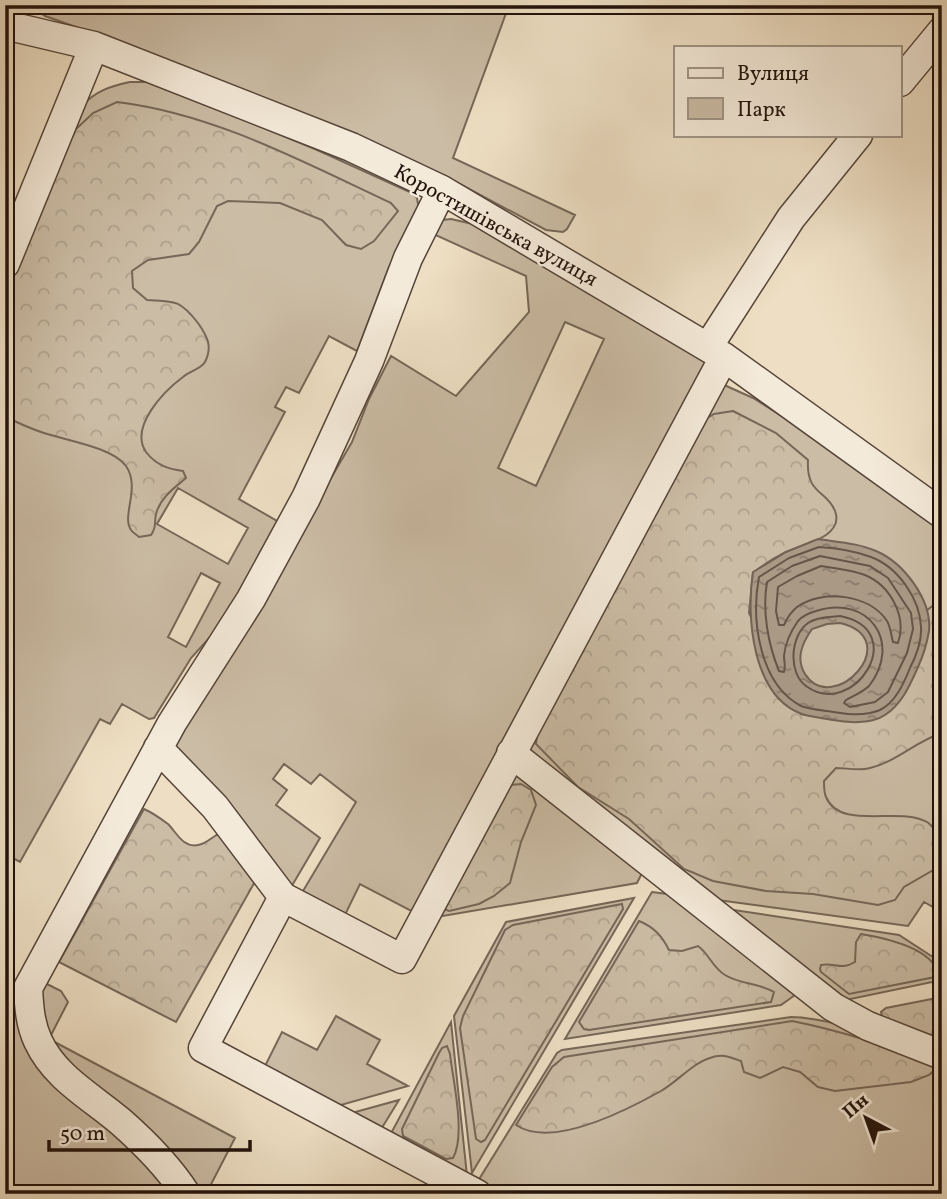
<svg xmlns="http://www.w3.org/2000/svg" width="947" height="1199" font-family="Vollkorn,serif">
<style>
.green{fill:#cbbca5;stroke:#766758;stroke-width:2;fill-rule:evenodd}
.forest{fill:url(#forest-crowns);stroke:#766758;stroke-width:2}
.water{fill:url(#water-ripples);stroke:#736354;stroke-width:2;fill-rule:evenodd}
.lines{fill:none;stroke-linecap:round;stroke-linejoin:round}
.shore{stroke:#665648;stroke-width:2}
.minor-casing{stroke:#554539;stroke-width:31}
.minor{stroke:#f4ead9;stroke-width:28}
.labels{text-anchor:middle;stroke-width:5;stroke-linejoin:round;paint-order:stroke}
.street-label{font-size:21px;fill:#22120b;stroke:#f4ead9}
</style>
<defs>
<pattern id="forest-crowns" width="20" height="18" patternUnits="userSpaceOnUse" patternTransform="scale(1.75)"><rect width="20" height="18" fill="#cbbca5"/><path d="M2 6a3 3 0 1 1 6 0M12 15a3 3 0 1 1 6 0" fill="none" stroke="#aea18d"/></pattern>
<pattern id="water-ripples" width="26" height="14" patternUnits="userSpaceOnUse" patternTransform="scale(1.75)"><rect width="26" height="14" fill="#a99985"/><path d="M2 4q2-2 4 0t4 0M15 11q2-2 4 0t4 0" fill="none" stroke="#897b6b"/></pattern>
</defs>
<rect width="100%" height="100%" fill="#eedfc4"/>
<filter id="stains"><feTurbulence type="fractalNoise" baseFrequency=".00286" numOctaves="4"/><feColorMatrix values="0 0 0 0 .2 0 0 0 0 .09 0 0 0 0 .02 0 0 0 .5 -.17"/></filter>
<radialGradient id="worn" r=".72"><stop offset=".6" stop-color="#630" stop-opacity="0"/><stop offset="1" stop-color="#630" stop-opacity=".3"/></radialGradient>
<path class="green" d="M30 5H509L453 158 575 215 567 229 563 232 546 230 456 182 152 54 45 16Z
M130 82H152L315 149 412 193 417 198 419 210 405 243 389 267 357 351 329 336 299 393 286 387 275 407 285 412 239 499 277 521 278 526 221 625 191 658 154 718 149 719 122 704 110 724 100 719 20 862 5 854V290L82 106C95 91 111 86 130 82ZM178 488 248 528 228 564 157 524ZM201 573 220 583 186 647 168 637Z
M451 219 477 225 706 362 417 914 360 884 343 919 300 896 356 802 320 774 311 784 284 764 273 779 287 790 276 805 320 838 290 889 175 746 352 442 369 399 391 356 456 396 529 312 526 276 431 233 442 220ZM565 322 604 339 536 486 498 468Z
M722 384 753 398 812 435 942 529V895L933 907 924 902 908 926 703 898 523 751Z
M519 772 644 869 637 883 431 918 503 779Z
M652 892 675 895 795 995 781 1005 565 1039Z
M634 898 472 1173 454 1016 506 922Z
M727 909 899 935 942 963V980L841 1001Z
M5 973 16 986 24 1023 177 1194H5Z
M43 982 61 991 68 1002 49 1039 235 1138 206 1194H198L107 1104 40 1031V986Z
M336 1016 380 1040 367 1064 408 1086 334 1107 264 1068 282 1032 317 1050Z
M791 1017C839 1018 897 1045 942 1062V1194H501L478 1181 557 1053 562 1050Z
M451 1022 467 1176 389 1137Z
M399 1100 380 1131 348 1114Z"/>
<path class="forest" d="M117 102C215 114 303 162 391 203L398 211 374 241 361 249 346 245 322 220 280 203 228 201 217 206 199 242 189 254 148 260 132 271 133 288 147 300C175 301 180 300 198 323 207 336 213 346 205 362 201 369 190 371 183 377 164 391 129 427 146 452 156 465 168 469 183 471L186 478C174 488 160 498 156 514 154 523 157 527 151 535L139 537C136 534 133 533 131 530 121 516 141 488 126 466 113 447 63 440 41 432 29 428 17 422 5 417V291L47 189 75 130 93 113Z
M733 411 776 433 808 460C806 495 827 490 835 511 845 537 801 545 786 552 774 558 763 565 753 573L749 613 801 714 818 717 929 630 926 611 935 604 942 603V733C916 741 896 762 870 768 860 771 846 768 836 768L824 781C824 785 824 793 826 797 840 831 899 806 927 822 932 825 937 833 942 838V865L904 887 895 900 878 905 813 894 766 891 713 881 684 869 629 819 578 787 536 744 538 728 702 421 714 414Z
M521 784 531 790 536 805 521 842 510 883 494 896 479 904 449 911 444 909 502 792 511 785Z
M144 809C153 813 160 818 168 824 177 833 183 848 198 845 206 844 211 838 218 834L257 878 176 1022 59 962Z
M622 904 623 909 485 1140 481 1142 476 1139 460 1028 463 1016 505 930 513 925Z
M639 921C654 927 662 936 669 950L682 951 698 946C709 954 713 968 725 975 739 984 759 983 774 992L771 1002 589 1030 584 1029 579 1022Z
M861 934C885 938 929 947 938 972L935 977 849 994 821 972 820 969 821 965C835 962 840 971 855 962L856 942Z
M942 997V1045L882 1017 881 1012 886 1008Z
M792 1021C842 1031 892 1047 938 1067L929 1075 911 1082 835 1091 818 1087 800 1072 783 1067 760 1078 744 1072 741 1061C730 1057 722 1053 710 1058 693 1063 678 1081 661 1091 627 1110 552 1149 516 1125L552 1067 564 1057Z
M447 1046 450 1054C453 1081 466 1135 453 1158L446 1159 403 1136 402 1129 439 1053 442 1048Z"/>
<path class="water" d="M818 539C837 542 858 543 876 551 904 563 932 600 929 631 927 643 923 656 918 667 910 685 902 704 885 715 872 724 848 723 833 720 823 718 811 717 802 714 752 696 746 616 753 572L786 552ZM840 623C907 639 833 718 805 674 795 658 803 642 812 629L827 624Z"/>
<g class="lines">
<path class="shore" d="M819 547C836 548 855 551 871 557 898 567 920 599 921 627 922 640 916 656 910 668 904 683 895 703 880 710 863 717 844 714 827 711 819 710 809 709 801 706 759 684 751 619 759 577L789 558Z
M820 556 870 566 888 578 911 613 913 629 907 653 888 692 875 702 850 707 844 703 846 700C853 696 863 692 869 686 903 642 868 594 816 611 809 613 803 615 798 621 791 631 785 644 784 656 784 662 786 666 784 672L779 671C768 644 762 611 767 582L792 566Z
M821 566C835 568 852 570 865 575 891 586 907 617 898 643L893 642C891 635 891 628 887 621 869 594 823 589 797 607 791 612 787 618 784 625H779L776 611 778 587 797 576Z
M840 616C912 630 853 721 806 686 788 673 790 636 808 623 816 617 830 617 840 616Z"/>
<g class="minor-casing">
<path id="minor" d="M5 25 94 46 351 147 442 190 724 357 942 514
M900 82 942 31
M5 264 94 46
M708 347 791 218 858 135
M158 748 215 807 283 897
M511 753 833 1007 868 1026 942 1055
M186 1194C168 1166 146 1144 121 1122 92 1097 55 1078 38 1041 30 1024 29 1006 28 988L172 723 251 599 306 498 369 361 408 258 442 190
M477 1194 203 1048 283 897 402 959 724 357"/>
</g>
<use href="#minor" class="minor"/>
</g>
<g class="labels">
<g class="street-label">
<text transform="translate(496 225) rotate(29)" y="7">Коростишівська вулиця</text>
</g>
</g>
<rect width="947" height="1199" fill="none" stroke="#eedfc4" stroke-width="28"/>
<rect x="7" y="7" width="933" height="1185" fill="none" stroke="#22120b" stroke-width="3.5"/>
<rect x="14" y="14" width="919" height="1171" fill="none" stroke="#22120b" stroke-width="2"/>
<rect x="674" y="46" width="228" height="91" fill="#f4ead9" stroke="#a09487" stroke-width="2"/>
<rect x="688" y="68" width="35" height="10" fill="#f4ead9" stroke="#a09487" stroke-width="2"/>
<text x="737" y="80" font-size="21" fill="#22120b">Вулиця</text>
<rect x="688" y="98" width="35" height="21" fill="#cbbca5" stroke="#a09487" stroke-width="2"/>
<text x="737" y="116" font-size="21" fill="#22120b">Парк</text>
<g transform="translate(866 1118) rotate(319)" stroke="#f4ead9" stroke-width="5" paint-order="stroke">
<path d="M0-5L12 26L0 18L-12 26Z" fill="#22120b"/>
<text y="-10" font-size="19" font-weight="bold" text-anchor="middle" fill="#22120b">Пн</text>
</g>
<path d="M49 1140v10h201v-10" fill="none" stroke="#22120b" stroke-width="3.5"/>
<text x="60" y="1140" font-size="21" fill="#22120b" stroke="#f4ead9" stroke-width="5" paint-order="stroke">50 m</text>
<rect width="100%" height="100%" filter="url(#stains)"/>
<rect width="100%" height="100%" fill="url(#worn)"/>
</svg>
